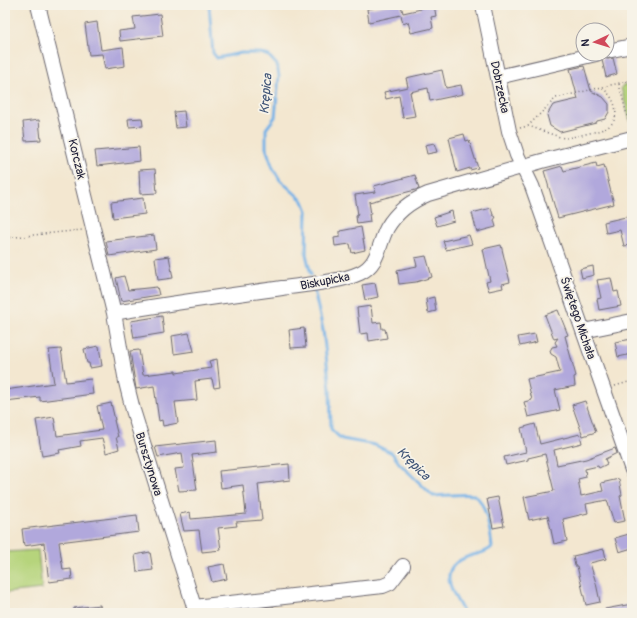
<svg xmlns="http://www.w3.org/2000/svg" width="637" height="618" font-family="Pangolin,sans-serif">
<style>
.green{fill:#b6d47b;stroke:#6c7b5b}
.lines{fill:none;stroke-linecap:round;stroke-linejoin:round}
.stream{stroke:#75b2e7;stroke-width:3}
.building{fill:#b1a8dc}
.minor-casing{stroke:#6b676f;stroke-width:16}
.path{stroke:#6b676f;stroke-width:1.5;stroke-dasharray:1 3;stroke-linecap:butt}
.minor{stroke:#fff;stroke-width:14}
.labels{text-anchor:middle;stroke-width:3.5;stroke-linejoin:round;paint-order:stroke}
.street-label{font-size:12px;fill:#22223b;stroke:#f7f3e8}
.water-label{font-size:13px;font-style:italic;fill:#3f5477;stroke:#f7f3e8}
</style>
<rect width="100%" height="100%" fill="#f7f3e8"/>
<filter id="ink" filterUnits="userSpaceOnUse"><feTurbulence type="fractalNoise" baseFrequency=".025" numOctaves="2"/><feDisplacementMap in="SourceGraphic" scale="8" xChannelSelector="R" yChannelSelector="G"/><feConvolveMatrix kernelMatrix="1 2 1 2 8 2 1 2 1" color-interpolation-filters="sRGB"/></filter>
<filter id="wash" filterUnits="userSpaceOnUse"><feTurbulence type="fractalNoise" baseFrequency=".012" numOctaves="4" result="noise"/><feDisplacementMap in="SourceGraphic" scale="16" xChannelSelector="R" yChannelSelector="G"/><feGaussianBlur stdDeviation="0.9" result="paint"/><feColorMatrix in="noise" values="0 0 0 0 0 0 0 0 0 0 0 0 0 0 0 0 0 1.4 0 .05"/><feComposite in="paint" operator="in"/></filter>
<g filter="url(#wash)">
<rect width="100%" height="100%" fill="#f3e7d0"/>
<path class="green" d="M632 83V128L621 88 623 85Z
M38 550 42 589 5 593V552Z"/>
<g class="lines">
<path class="stream" d="M209 5 213 53 217 58 241 53H261L269 56 277 65 279 76 275 117 266 129V148L273 168 280 180 303 201 307 211 306 254 311 275
M314 290 323 330 330 389 331 429 337 435 342 439 375 445 392 453 399 463 433 496C441 496 468 493 474 495 486 501 491 535 492 547 485 554 476 553 467 557 435 569 453 593 464 613"/>
</g>
<g id="blocks">
<path class="building" d="M387 5H401L403 13 421 9 420 5H434L436 16 431 17 433 28 411 33 408 22 403 24 401 15 369 22 367 9Z
M160 14 163 36 120 41 119 31 135 29 133 17Z
M97 22 101 50 123 47 125 66 105 69 102 54 89 55 85 24Z
M603 58 608 59 613 58 617 74 606 77 602 60Z
M584 66 591 91 603 97 609 104V112L605 119 597 121 596 123 560 132 550 126 547 115 553 105 578 99 570 69Z
M442 70 446 88 461 85 463 94 430 101 428 88 410 92 415 116 403 118 399 96 386 99 384 92 408 87 406 78Z
M184 111 186 127 176 128 174 112Z
M142 118 143 126 129 127 128 119Z
M39 120 41 140 25 141 23 122Z
M464 134 466 141 469 140 478 168 470 170V168L457 172 449 138Z
M434 143 437 152 427 154 425 145Z
M139 147 140 161 97 166 95 151Z
M596 163 597 167 604 165 614 204 558 218 544 171 562 166 564 171Z
M155 169 157 193 140 194 139 170Z
M415 175 419 189 369 202 371 214H369L370 222 357 224 356 216 358 215 355 195 375 192 374 186Z
M143 198 145 214 113 218 111 202Z
M491 208 493 215 496 217 494 220 496 227 477 232 472 213Z
M452 211 454 221 437 226 434 217Z
M630 216 632 226V245L624 246 620 230 606 233 604 222Z
M361 227 365 250 352 253 350 244 335 246 334 238 340 237V231Z
M154 235 156 249 109 256 106 241Z
M469 235 472 244 446 250 443 241Z
M501 245 510 282 502 284 503 288 489 291 486 282 490 281 483 249Z
M169 256 173 278 158 280 155 258Z
M426 256 432 277 416 282 399 284 397 270 417 266 415 258Z
M593 266 594 275 582 278 580 269Z
M124 276 128 290 157 287 159 295 121 301 116 278Z
M611 278 614 292 618 291 621 306 599 310 597 299 601 298 597 280Z
M375 283 378 297 365 300 362 285Z
M434 297 436 311 428 313 426 299Z
M371 306 373 323 381 322 382 329H385L387 338 369 341 368 333 360 334 357 308Z
M558 310 568 335 565 336 576 376 574 377 575 386 555 390 560 410 528 417 524 402 532 400 527 379 560 372 556 357 551 354 550 351 552 347 557 346 555 342 558 338 554 339 545 315Z
M162 316 164 333 134 338 131 321Z
M304 328 306 347 291 348 289 330Z
M189 333 194 351 174 354 172 336Z
M535 334 537 342 520 346 518 337Z
M632 339V354L618 357 615 342Z
M99 346 102 366 90 368 89 363H87L84 349Z
M61 349 66 382 91 379 93 394 40 401V397L5 401V390L54 383 49 350Z
M139 350 143 375 176 371V373L211 368 209 361 217 359 220 387 214 388 212 379 195 381 197 400 175 402 178 423 163 426 162 420 159 421 154 386 136 389 130 351Z
M585 401 596 432 583 436 572 405Z
M111 403 115 420H114L118 437H116L119 449 106 453 102 438 80 441 81 446 59 450 60 453 42 456 36 420 54 417 57 436 102 430 97 406Z
M535 424 540 444 580 434 582 443 554 450 557 465 586 459 615 448 617 453 605 459 607 464 599 468 598 466 585 469 586 477 578 479 581 496 603 491 601 483 619 479 622 495 620 496 625 521 614 523 607 500 586 504 588 513 563 519 567 541 554 544 548 516 529 520 524 497 554 491 545 454 528 458V460L506 465 504 457 526 452 521 428Z
M216 440 217 452 192 455 197 490 179 491 175 469 184 468 182 453 158 457 155 447Z
M289 464 290 480 258 484 262 520 236 522 237 526 218 528 221 550 202 552 199 530 184 531 180 514 190 512 191 519 246 514 243 485 221 488 219 471Z
M498 497 504 526 493 528 487 499Z
M137 515 139 532 59 542 63 570 71 569 72 579 49 582 44 543 24 546 22 529Z
M629 534 632 548 619 552 615 538Z
M604 549 606 559 590 563 596 583 600 602 586 605 577 566H575L573 556Z
M150 552 153 570 137 572 135 555Z
M224 564 227 579 212 582 208 567Z
M632 604V613H605V609Z
M100 605 101 613H74V608Z
M274 607V613H264L263 608Z"/>
</g>
</g>
<g filter="url(#ink)">
<use href="#blocks" fill-opacity="0" stroke="#6b676f" stroke-width="1"/>
<g class="lines">
<g class="minor-casing">
<path id="minor" d="M38 5 114 313 126 382 133 410 196 613
M483 5 509 131 517 155 532 186 632 470
M607 51 632 46
M498 77 596 54
M114 313C170 303 226 296 282 288 304 285 341 282 360 273 379 264 378 245 387 228 397 211 411 201 428 194L542 161 632 138
M583 331 632 321
M194 607 383 586 390 583 403 566"/>
</g>
<path class="path" d="M619 84 630 127
M528 126C536 128 559 138 566 138 573 137 602 131 608 127 623 117 614 94 600 87
M520 128 528 126 556 98 632 80
M5 238 82 230
M615 386 632 381"/>
<use href="#minor" class="minor"/>
</g>
</g>
<g class="labels">
<g class="street-label">
<text transform="translate(500 87) rotate(78)" y="4">Dobrzecka</text>
<text transform="translate(77 159) rotate(76)" y="4">Korczak</text>
<text transform="translate(325 281) rotate(-11)" y="4">Biskupicka</text>
<text transform="translate(578 318) rotate(71)" y="4">Świętego Michała</text>
<text transform="translate(149 464) rotate(73)" y="4">Bursztynowa</text>
</g>
<g class="water-label">
<text transform="translate(265 94) rotate(-85)" y="5">Krępica</text>
<text transform="translate(414 463) rotate(45)" y="5">Krępica</text>
</g>
</g>
<rect width="637" height="618" fill="none" stroke="#f7f3e8" stroke-width="20"/>
<g transform="translate(595 42) rotate(266)"><circle r="19" fill="#f7f3e8" stroke="#a29fa3"/>
<path d="M0-3L7 15L0 10L-7 15Z" fill="#d1495b"/>
<text y="-6" font-size="11" font-weight="bold" text-anchor="middle" fill="#22223b">N</text>
</g>
</svg>
